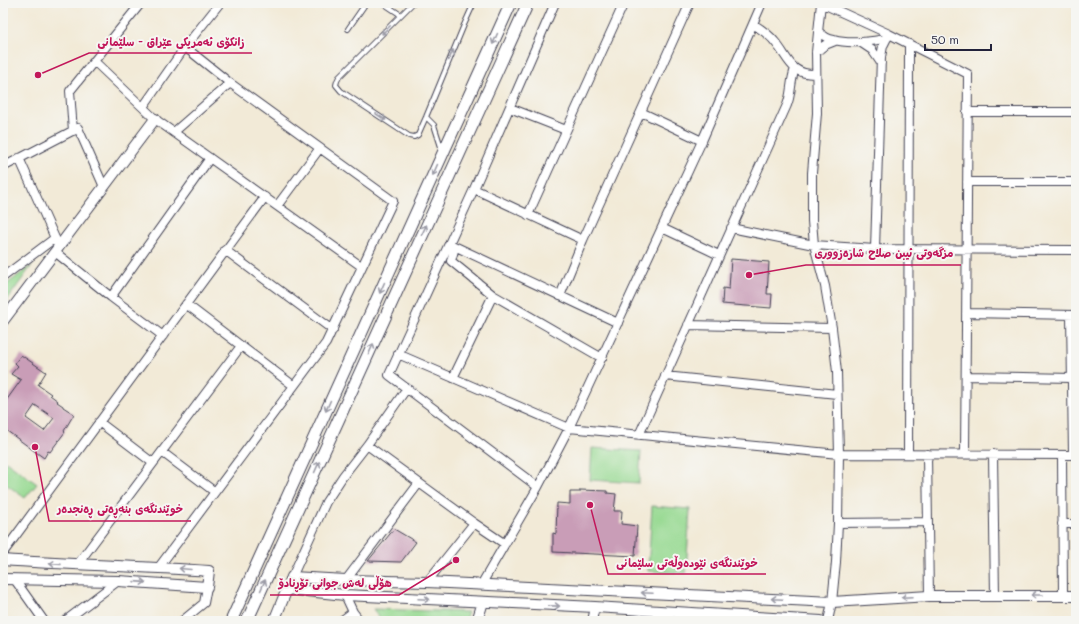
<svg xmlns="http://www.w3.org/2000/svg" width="1079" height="624" font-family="Mali,'Playpen Sans Arabic',sans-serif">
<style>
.green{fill:#96d991;stroke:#5c7e66}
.building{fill:#c99db7;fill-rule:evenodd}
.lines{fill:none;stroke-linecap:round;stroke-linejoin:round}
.service-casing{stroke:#414052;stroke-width:6}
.minor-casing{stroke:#414052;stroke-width:10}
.tertiary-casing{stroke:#414052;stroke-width:12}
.secondary-casing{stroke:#414052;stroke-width:13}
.service{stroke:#fff;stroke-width:4}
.minor{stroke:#fff;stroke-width:8}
.tertiary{stroke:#fff;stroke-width:10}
.secondary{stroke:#fff;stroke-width:11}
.oneway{stroke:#9c9ca7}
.leader{fill:none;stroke:#c2185b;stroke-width:1.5}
.callout-dot{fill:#c2185b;stroke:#f6f6f2;stroke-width:1.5}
.callout-label{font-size:11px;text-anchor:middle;font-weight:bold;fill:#c2185b;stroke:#f6f6f2;stroke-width:4;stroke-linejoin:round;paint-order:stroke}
</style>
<rect width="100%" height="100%" fill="#f6f6f2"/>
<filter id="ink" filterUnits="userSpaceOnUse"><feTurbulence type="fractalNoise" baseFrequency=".025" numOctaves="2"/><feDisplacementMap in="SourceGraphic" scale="8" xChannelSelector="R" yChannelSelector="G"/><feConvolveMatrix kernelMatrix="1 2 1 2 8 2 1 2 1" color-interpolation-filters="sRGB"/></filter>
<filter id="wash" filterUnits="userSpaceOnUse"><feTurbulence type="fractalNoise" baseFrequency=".012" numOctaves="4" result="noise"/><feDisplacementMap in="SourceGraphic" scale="16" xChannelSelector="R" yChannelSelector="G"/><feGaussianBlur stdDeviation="0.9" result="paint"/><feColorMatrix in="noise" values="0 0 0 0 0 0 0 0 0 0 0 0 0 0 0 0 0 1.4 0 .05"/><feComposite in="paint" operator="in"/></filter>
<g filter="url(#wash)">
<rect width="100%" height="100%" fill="#f2ead7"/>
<path class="green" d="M32 265 3 306V287Z
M592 448 641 451 639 483 590 480Z
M6 461 37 484 25 498 3 482V465Z
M652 506 690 509 686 573 648 571Z
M373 609 468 612 465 621H382Z"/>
<g id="blocks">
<path class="building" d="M731 259 769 262 767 294H772L771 308 722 304 723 288 729 289Z
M21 355 46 372 38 385 51 394 50 395 58 401 57 402 63 406V407L74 414 64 431 65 432 50 452 48 451 44 458 3 428V405L21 380 11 374 18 366 15 363ZM35 405 54 418 44 431 26 418Z
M580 490 607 491V493L616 494 614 511H622L621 524 637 526 635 556 553 552V533L556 534 557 503 570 504V492H580Z
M394 529 416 542 401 562 368 561Z"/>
</g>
</g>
<g filter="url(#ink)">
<use href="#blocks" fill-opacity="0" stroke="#414052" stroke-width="1"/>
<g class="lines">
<g class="service-casing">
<path id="service" d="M383 3 401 15
M413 3 339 77 337 81 336 85 341 91 409 136 414 137 418 135 426 117 464 25 474 3
M348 29 366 3
M426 117 434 125 442 150"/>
</g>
<g class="minor-casing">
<path id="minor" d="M821 3 816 52 817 113 812 173V221L814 245 825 286 832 328 837 372 839 454 838 523 836 562 832 602 828 621
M821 3 889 34 968 74 965 454
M753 24C761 29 769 34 775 42 789 58 790 75 816 74
M818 31C822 35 828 39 834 40 848 44 873 42 887 38
M860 42 872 50 881 63
M816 52 825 45 835 41
M94 61 155 119 361 266
M143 107 185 47 220 3
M510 108 566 130
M641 112 702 141
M967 112H1076
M73 131 70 91 141 3
M174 132 230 83
M19 158 59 247
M3 167 78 128 104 187
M967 182H1076
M474 189 583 240
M277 206 320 148
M528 215 624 3
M662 228 719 255
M731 228 814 245 875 249 1076 250
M450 244 618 323
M455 247 451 261 493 295 602 358
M875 249 881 57 883 46 889 34
M225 250 333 330
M55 252 111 297 163 336
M3 277 55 238
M560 296 583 240 690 3
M111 297 210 158
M186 304 294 386
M966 313 1075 315
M1071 315 1073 455
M688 325 832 328
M398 354 569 428 839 454 1076 455
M665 376 837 394
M966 376 1072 378
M453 378 493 295
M99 422 153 463
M639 435 787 105C792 93 790 81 795 69
M367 445 474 523 505 544
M162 452 215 492
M908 454 909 44
M927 454 929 596
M993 454 995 596
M1062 455 1063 595
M538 487 389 375 474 189 555 3
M838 523 928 522
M1062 524H1076
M3 553 265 197
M77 565 241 346
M159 567 326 343 393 201 230 83 185 47
M292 577 326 502 343 476 367 445 407 388
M15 580 44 621
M346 580 419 483
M427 582 474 523
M481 585 538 487 569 428 702 141 762 3
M345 595 353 612 360 621
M65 621 118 581
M182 621 204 603 207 587
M341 621 353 612
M592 621 595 607
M656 621 657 612"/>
</g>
<g class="tertiary-casing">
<path id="tertiary" d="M3 321 155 119
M3 560C72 565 140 566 209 571L207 587 118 581 3 579
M287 589 345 595 595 607 821 621
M274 621 292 577 346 580 427 582 832 602 929 596H1076
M477 621 483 602"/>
</g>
<g class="secondary-casing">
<path id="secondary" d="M231 621 511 3
M247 621 528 3"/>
</g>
<use href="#service" class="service"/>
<use href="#minor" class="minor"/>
<use href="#tertiary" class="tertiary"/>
<use href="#secondary" class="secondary"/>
</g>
<defs><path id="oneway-shaft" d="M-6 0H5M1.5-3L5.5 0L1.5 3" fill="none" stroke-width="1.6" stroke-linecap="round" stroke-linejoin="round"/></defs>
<g class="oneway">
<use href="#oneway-shaft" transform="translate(386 30) rotate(135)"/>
<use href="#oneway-shaft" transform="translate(495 39) rotate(114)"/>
<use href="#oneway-shaft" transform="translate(451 55) rotate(-68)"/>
<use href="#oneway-shaft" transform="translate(381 117) rotate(33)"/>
<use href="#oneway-shaft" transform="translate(435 170) rotate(114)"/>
<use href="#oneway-shaft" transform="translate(424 230) rotate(-65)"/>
<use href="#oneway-shaft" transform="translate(382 288) rotate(114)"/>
<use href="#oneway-shaft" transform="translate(371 349) rotate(-66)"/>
<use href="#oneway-shaft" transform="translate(328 406) rotate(114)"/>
<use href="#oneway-shaft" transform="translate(317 467) rotate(-66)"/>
<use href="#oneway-shaft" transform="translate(55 564) rotate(-176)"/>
<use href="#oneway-shaft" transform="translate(185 569) rotate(-175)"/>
<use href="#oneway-shaft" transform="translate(140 582) rotate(4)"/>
<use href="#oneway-shaft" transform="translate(263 585) rotate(-66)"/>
<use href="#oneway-shaft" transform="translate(647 593) rotate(-177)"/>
<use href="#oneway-shaft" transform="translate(1037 595) rotate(180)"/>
<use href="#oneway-shaft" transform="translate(907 597) rotate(177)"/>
<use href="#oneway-shaft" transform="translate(424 599) rotate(3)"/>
<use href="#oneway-shaft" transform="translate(777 599) rotate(-177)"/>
<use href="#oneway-shaft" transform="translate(554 606) rotate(2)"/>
</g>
</g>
<path class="leader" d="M38 75L89 53H252M749 275L806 265H961M35 447L49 521H191M590 505L608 574H766M456 560L399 595H270"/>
<g class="callout-dot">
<circle cx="38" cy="75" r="4"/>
<circle cx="749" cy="275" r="4"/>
<circle cx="35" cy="447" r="4"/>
<circle cx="590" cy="505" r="4"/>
<circle cx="456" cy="560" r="4"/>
</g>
<g class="callout-label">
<text x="171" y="46">زانکۆی ئەمریکی عێراق - سلێمانی</text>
<text x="884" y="257">مزگەوتی ئیبن صلاح شارەزووری</text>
<text x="120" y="513">خوێندنگەی بنەڕەتی ڕەنجدەر</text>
<text x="687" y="567">خوێندنگەی نێوده‌وڵه‌تی سلێمانی</text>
<text x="335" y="587">ھۆڵی لەش جوانی تۆڕنادۆ</text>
</g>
<rect width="1079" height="624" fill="none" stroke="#f6f6f2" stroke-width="16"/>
<path d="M925 44v6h66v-6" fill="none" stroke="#22223b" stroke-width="2"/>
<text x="931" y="44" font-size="12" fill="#22223b" stroke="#f6f6f2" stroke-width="3" paint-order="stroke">50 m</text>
</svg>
